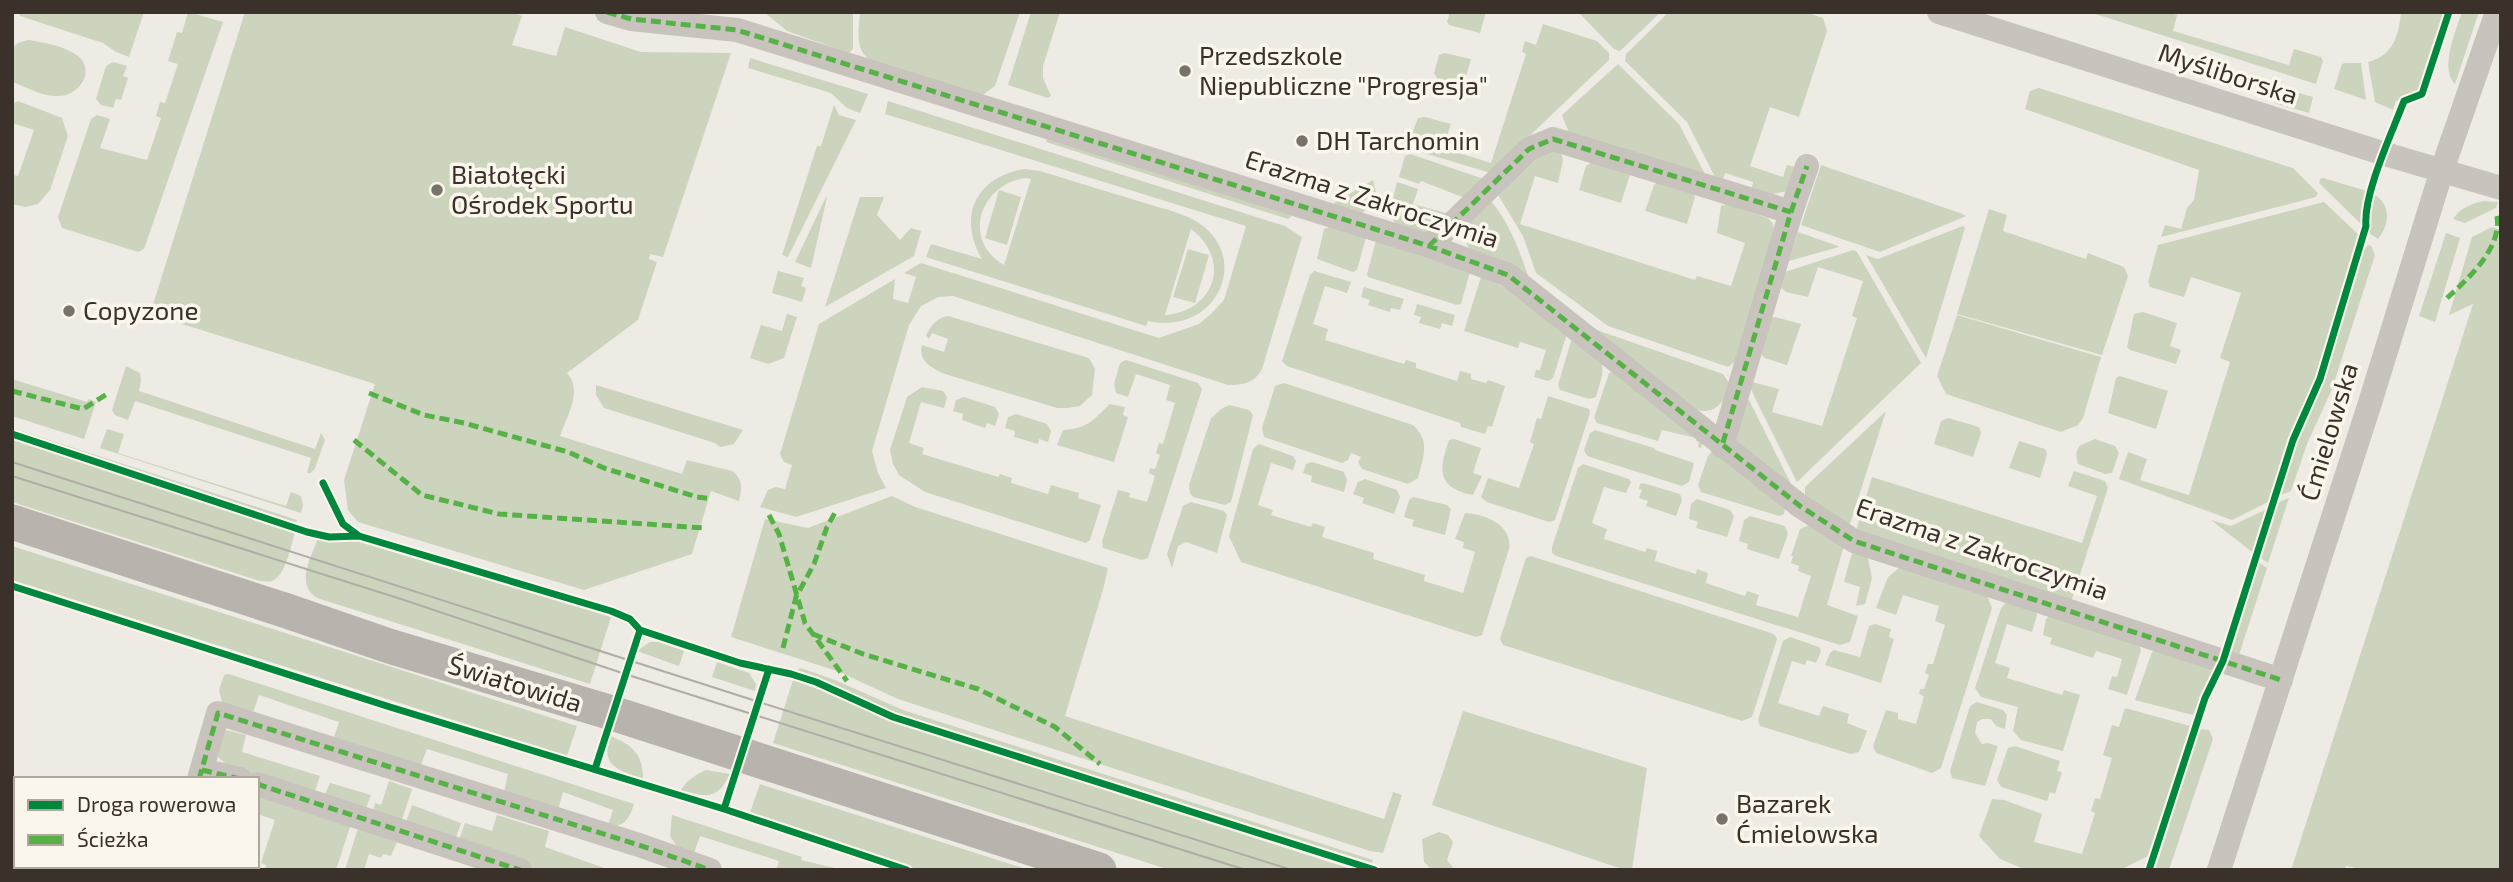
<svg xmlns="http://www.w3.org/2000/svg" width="2513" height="882" font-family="'Exo 2',sans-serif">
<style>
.green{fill:#ccd4be;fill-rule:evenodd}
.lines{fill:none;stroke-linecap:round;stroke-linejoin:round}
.street{stroke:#c8c3bc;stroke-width:24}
.secondary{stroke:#b8b4ad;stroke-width:35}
.tram{stroke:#b0aca6;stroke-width:2}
.quiet{stroke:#56b246;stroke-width:5;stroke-dasharray:10 5;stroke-linecap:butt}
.cycleway-casing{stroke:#faf6ec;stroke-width:11}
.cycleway{stroke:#00873e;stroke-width:7}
.poi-dot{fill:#78726b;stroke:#faf6ec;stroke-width:2.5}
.labels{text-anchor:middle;stroke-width:7;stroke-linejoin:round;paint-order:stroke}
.poi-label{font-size:26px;fill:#39312a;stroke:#faf6ec;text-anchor:start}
.street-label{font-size:26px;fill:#39312a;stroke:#faf6ec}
</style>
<rect width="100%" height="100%" fill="#eeebe4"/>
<path class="green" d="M18 12H144L129 57 116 52 103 43 20 16Z
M188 12 223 22 144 249 138 252 62 228 58 217 91 119 97 115 110 119 100 148 147 160 161 118 156 116 160 102 165 103 178 64 168 61 177 32 182 33Z
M245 12H512L522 16 512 45 556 56 565 27 641 52 731 53 663 257 650 254 649 259 657 262 638 320 567 373C583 391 567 416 560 436L682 474 687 460 732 471C743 479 742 488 739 501L711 491 692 554 584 590 358 522 348 510 344 480 375 384 150 314Z
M764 12H853V49L849 53 787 31Z
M860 12H1020L995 86 984 94H978L870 60C854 49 859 30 860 12Z
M1031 12H1060L1043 66V78L1051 96 1048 98 1008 85Z
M1450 12H1486L1480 33 1449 25 1447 22Z
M1578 12H1661L1620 51 1614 49Z
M1669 12H1804L1823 18 1827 31 1799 117 1770 107 1750 166 1783 177 1787 165 1799 168 1787 191 1769 195 1751 192 1753 182 1725 173 1722 182 1717 181 1687 122 1625 61 1626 54Z
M2089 12H2168L2177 15 2173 31 2289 65 2294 49 2321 57 2323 61 2316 84Z
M2401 12H2444L2419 91 2396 101 2393 110 2375 102 2368 62C2393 56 2399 35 2401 12Z
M2462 12H2479L2455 84C2439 68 2456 31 2462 12Z
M1543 24 1597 41 1609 53V60L1493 171 1487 172 1411 149 1408 143 1418 118 1425 117 1451 124 1443 148 1491 163 1526 54 1522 52 1525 41 1536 45Z
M28 40C43 42 63 46 75 54 98 68 80 98 56 96 42 96 28 88 15 83L12 79V48L18 43Z
M1444 53 1471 59 1463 87 1438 80 1434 73 1439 55Z
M750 58 868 94 860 113 847 108 831 93 748 68Z
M113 62 127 66 123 76 128 78 121 100 116 99 113 108 101 105 96 99 106 66Z
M2345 63H2361L2366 100 2334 89 2342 64Z
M1618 64 1679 124 1705 174 1569 133 1562 115Z
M2278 87 2313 97 2309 113 2274 103Z
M2039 88 2293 168 2318 193 2316 197 2161 237 2165 225 2181 229 2187 208 2194 200 2199 170 2025 109 2030 91Z
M18 101 62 118 68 136 50 190 38 204 25 207 12 204V175L18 176 34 130 12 123V104Z
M888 101 1285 226 1302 237 1262 369C1254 383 1244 385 1228 385L953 296 938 297 921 306 909 325 872 451 878 473 886 488 796 517 760 507 768 490 776 487 785 489 792 465 784 462 780 454 819 324 895 279 893 299 908 303 916 277 904 273 921 263 1159 338 1199 324 1212 313 1224 300 1246 226 885 114Z
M834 105 839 115 856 120 788 257 782 255 817 146H821Z
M1048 135 1291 214V217L1288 219 1046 142Z
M1549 150 1561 153 1563 160 1558 183 1535 176 1520 224 1695 280 1697 276 1731 286 1745 243 1717 233 1721 206 1727 204 1768 218 1773 224 1775 235 1737 360 1728 367 1608 326 1536 273 1523 236 1498 195 1535 157Z
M1410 154 1481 178 1482 179 1465 198 1421 181 1419 184 1399 177 1405 156Z
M1595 160 1630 175 1621 203 1579 190 1586 166Z
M1821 165 1960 213 1966 216 1880 252 1801 225Z
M1025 169 1040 171C1076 182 1112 193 1148 204 1164 209 1184 213 1199 223 1252 259 1216 336 1148 321L1146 326 926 257 931 244 982 259C957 217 976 176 1025 169ZM1025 178 1031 179 1004 265C961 240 980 185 1025 178ZM1191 229C1232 260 1215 311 1165 315Z
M2323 178 2367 191C2370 203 2360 213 2362 225L2319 183 2320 179Z
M1373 180 1376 192 1372 205 1362 213 1334 207V203Z
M1659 181 1692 191 1695 197 1687 224 1645 211 1654 185Z
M1397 182 1418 189 1413 204 1449 214 1425 234 1396 227C1389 212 1393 198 1397 182Z
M999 190 1021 197 1007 245 985 238Z
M2375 195C2392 206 2389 225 2378 239L2369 233V216Z
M826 197H827L811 268 795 262Z
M860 197H884L877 215 900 240 911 228 921 231 914 256 825 307Z
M1491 201C1511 225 1520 253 1530 281L1469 249C1458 225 1475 217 1491 201Z
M2484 201 2498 202 2496 208 2465 223 2453 219C2460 208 2472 203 2484 201Z
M2324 202 2359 235 2315 378 2288 442 2268 502 2232 520 2119 479 2128 452 2147 459 2140 480 2189 495 2230 362 2220 358 2241 293 2191 277 2184 297 2150 287 2148 282 2158 245Z
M1989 209 2007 215 2003 231 2086 259 2088 253 2124 267 2128 276 2102 355 1957 314Z
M1332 226 1366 237 1357 270 1353 272 1317 259 1324 229Z
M1963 226 1965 228 1926 358 1866 255 1878 259Z
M2492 227 2501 230V870H2366L2346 866 2345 870H2291L2473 304 2449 315 2472 237Z
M1798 232 1838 246 1839 247 1789 261Z
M2446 233 2460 238 2435 322 2419 316Z
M1376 241 1470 272 1461 304 1457 305 1368 277 1367 274Z
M2368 245 2371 246 2375 255 2332 389 2307 444 2291 491 2281 495 2298 441 2324 381 2364 250Z
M1188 249 1209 255 1195 303 1173 297Z
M1853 250 1857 252 1921 363 1797 482 1755 398 1751 389 1752 382 1779 389 1772 412 1822 426 1857 318 1852 316 1863 281 1818 267 1808 297 1786 292 1781 288 1785 272Z
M778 271 804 278 801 286 806 288 802 302 772 293Z
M1314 271 1351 282 1347 293 1325 286 1313 324 1328 329 1325 340 1404 364 1406 360 1416 363V368L1457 381 1460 371 1471 374V379L1486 383 1488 380 1505 386 1492 427 1488 426 1485 434 1461 427 1460 423 1287 366 1282 361 1310 275Z
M1481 277 1504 287 1565 332 1566 337 1553 378 1548 381 1534 377 1536 370H1540L1546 350 1520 342 1518 348 1464 331Z
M1364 287 1404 299 1400 310 1391 308 1390 312 1368 305 1370 300 1361 297Z
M1417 304 1455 315 1452 326 1442 323 1440 329 1419 323 1421 317 1414 315Z
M2143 312 2177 323 2170 346 2181 350 2176 364 2130 350 2127 347 2134 314Z
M787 314 797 317 784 358 768 364 750 358 761 325 782 331Z
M1957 315 2101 357 2083 418 2078 425 2061 432 1946 394 1937 376Z
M948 316 1089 358 1095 369 1092 395 1080 406 1068 408H1057L942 373C930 367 918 360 922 345L944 352 948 339 932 333 929 339 926 335C932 325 936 318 948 316Z
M1775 317 1801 324 1787 365 1764 358 1761 353 1770 318Z
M1594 329 1723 374 1729 383C1727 400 1716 415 1697 410Z
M1574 339C1605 363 1608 358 1596 397L1589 399 1560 390 1558 385 1571 341Z
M1126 360 1198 383 1202 389 1148 558 1142 560 1103 548 1102 542 1118 490 1130 493 1129 497 1147 502 1155 476 1149 473 1150 468 1155 469 1160 455 1156 453 1159 443 1163 444 1175 403 1166 400 1170 385 1136 374 1128 397 1116 393 1114 384 1120 363Z
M126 366 140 373 141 381 139 391 315 449 321 433 325 440 315 468 311 473H307L311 458 135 401 128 420 115 415 112 410Z
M1616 371 1703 442 1701 448 1698 447 1699 442 1696 441V438L1662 430 1658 441 1597 423 1594 418 1609 373Z
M2120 376 2168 391 2156 429 2108 413 2116 378Z
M12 379 87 402 89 399 96 402 84 439 12 416Z
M1284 383 1413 425C1431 441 1423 458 1418 478L1408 484 1362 469 1358 462 1361 457 1351 453 1348 460 1342 463 1264 437 1262 428 1275 386Z
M596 385 743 430 734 444 720 447 715 443 604 408 596 395Z
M922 387 943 391 947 397 944 408 921 402 909 443 924 448 922 454 998 477 1000 474 1012 478 1011 483 1048 494 1051 485 1079 493 1078 498 1101 505 1090 540 1086 543 925 492 899 475 893 464 890 450 907 397Z
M1548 396 1589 409 1590 413 1555 520 1549 522 1487 502 1481 497 1488 478 1519 488 1534 444 1530 442 1537 418 1541 419Z
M964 397 995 407 999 414 995 426 987 423 985 428 962 420 963 414 953 411 956 400Z
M1749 400 1790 482 1789 484 1736 441 1746 401Z
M1110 404 1125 407 1123 415 1128 417 1114 462 1057 445 1063 430C1090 428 1092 420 1110 404Z
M1229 405 1249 410 1253 415 1231 502 1225 505 1193 497 1190 493 1189 485 1211 418 1221 409Z
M1886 411 1851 521 1848 526 1805 496V487Z
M1016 414 1047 424 1051 431 1048 442 1039 439 1038 444 1014 437 1015 431 1005 428 1008 417Z
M1948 418 1979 427 1981 433 1973 457 1934 444 1941 421Z
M12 428 297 520 296 523 12 430Z
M107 429 124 434 118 453 286 506 291 492 301 496 303 505 301 513 100 448Z
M1595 430 1654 448 1655 450 1694 463 1689 482 1682 486 1587 456 1584 450 1590 433Z
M12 437 295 532C291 545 286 576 272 581 268 582 264 581 260 581L12 502Z
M1454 439 1481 448 1473 473 1482 476 1473 495C1436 488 1439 469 1449 440Z
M2095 439 2115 446 2119 453 2112 473 2105 474 2078 464 2076 454 2079 446Z
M2019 441 2045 449 2047 454 2040 478 2009 468Z
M1259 444 1293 456 1296 461 1293 470 1271 463 1258 505 1273 510 1271 515 1311 527 1313 523 1325 527 1322 537 1374 553 1373 559 1425 575 1424 581 1463 593 1475 552 1463 548 1464 542 1455 539 1465 513C1485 514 1513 525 1509 549L1482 635 1476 637 1241 562 1229 536 1253 449Z
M1712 451 1785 505 1784 514 1779 516 1701 492 1698 485 1708 456Z
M1312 462 1344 472 1347 480 1344 492 1311 482 1312 476 1303 473 1306 464Z
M1583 464 1629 479 1631 482 1626 493 1604 487 1592 523 1607 529 1604 539 1645 552 1647 548 1657 551 1655 561 1696 574 1697 569 1708 573 1706 583 1745 596 1747 591 1759 595 1756 605 1798 617 1811 576 1798 571 1799 566 1791 563 1793 556H1791L1800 529 1809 525 1847 548 1843 549 1827 605 1858 616 1850 642 1840 645 1556 556 1552 553V547L1578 468Z
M2074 471 2105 481 2108 488 2072 599H2067L1860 535 1857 527 1872 477 2082 543 2097 496 2068 486Z
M1365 479 1397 490 1400 497 1394 514 1362 503 1364 498 1353 494 1358 482Z
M1643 483 1680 494 1682 500 1676 516 1646 506 1648 501 1639 498 1642 490 1639 489 1640 484Z
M892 496 915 507 1108 568 1103 590 1065 716 1384 819 1393 792 1402 795 1383 853 1370 851 898 699 837 671 731 637 765 519 808 528Z
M1413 497 1447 505 1451 509 1445 535 1412 526 1414 520 1404 517 1409 500Z
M2289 498 2268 563 2261 558 2279 502Z
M1697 499 1730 510 1734 516 1727 537 1696 528 1698 522 1689 519 1691 504Z
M1191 502 1224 511 1227 515 1217 553 1186 542 1178 546 1172 568 1167 554 1183 506Z
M2265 510 2252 552 2211 520 2231 526Z
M1750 516 1785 526 1788 534 1779 559 1747 549 1748 544 1739 541 1744 520Z
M318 538 332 542 353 540 611 617 590 684 317 598C295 584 311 558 318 538Z
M12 546 577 726 567 756 12 580Z
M1854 551 1868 558 1872 578 1865 604 1856 606 1860 587 1844 582 1851 556Z
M1531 556 1774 634 1777 639 1752 717 1742 721 1503 645 1500 639 1526 558Z
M2258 562 2267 568 2239 655 2230 653Z
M1900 567 1987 595 1992 608 1941 768 1932 773 1876 753 1873 746 1886 710 1898 713V719L1916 724 1924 696 1919 694 1920 689H1924L1929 675 1925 673 1928 664H1933L1945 625 1935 621 1939 606 1903 595 1896 615 1876 608 1888 577Z
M2007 601 2035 610 2037 615 2032 632 2007 624 1995 663 2010 668 2007 678 2062 695 2064 690 2080 695 2063 751 2021 740 2013 731 2018 707 1981 697 1975 688 2001 608Z
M2051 615 2138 642 2141 650 2127 695 2108 689 2112 676 2117 677 2122 659 2096 651 2093 658 2050 644 2052 638 2043 635 2046 619Z
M1875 624 1891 629 1889 637 1894 639 1881 683 1825 665 1830 653 1834 650 1860 657 1869 626Z
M1790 637 1819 647 1821 651 1816 663 1807 660 1805 665 1792 661 1778 703 1819 716 1823 706 1849 714 1847 723 1867 731 1859 752 1851 754 1760 726 1758 720 1783 641Z
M650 642H659L684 651 679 666 637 651Z
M2157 649 2215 667 2193 715 2135 700 2152 652Z
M717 662 749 673 756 684 755 691 712 677Z
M801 668 835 680 903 710 1373 860 1372 863 884 709 826 681 797 670Z
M229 674 634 804C630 817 624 829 608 825L613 810 563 792 558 810 504 792 508 774 427 749 421 765 334 737 339 722 259 695 253 713 222 702 219 690 224 675Z
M793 680 820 690 890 721 1354 870H1170L773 743Z
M1977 702 2003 710 2007 715 2005 729 1996 726 1991 719H1982L1977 722 1975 733 1982 744 1988 743 1998 746 1985 786 1952 778 1950 771 1970 706Z
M2125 708 2190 726 2148 856 2120 870H2026L2000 859 1979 836 1992 799 2004 800 2042 814 2034 842 2082 854 2095 813 2091 811 2095 798 2100 799 2112 758 2103 755 2112 725 2119 727Z
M1463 711 1647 768 1632 870H1625L1432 805Z
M2199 729 2209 730 2213 739 2169 870H2155Z
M226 730 246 735 242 752 320 776 315 791 236 772 218 757 221 734Z
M610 736C632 744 643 754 643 779 619 770 600 767 610 736Z
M2015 746 2060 761 2057 771 2062 772 2055 794 2050 792 2047 801 2001 787 1997 780 2008 748Z
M706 770 730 774C717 801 706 797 681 790 687 780 695 775 706 770Z
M389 781 412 789 401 823 372 814 375 803 381 805Z
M330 783 371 795 365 811 325 794Z
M760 784 1029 870H920L749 815Z
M257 789 350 822V827L336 870H265L266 865 261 863 275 820 257 814Z
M412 805 461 823 454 843 405 825Z
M497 815 549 831 545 847 610 870H540L458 843 465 823 492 831Z
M672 815 802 857 801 860 843 870H776L779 861 700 836 694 853 677 847 670 836Z
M363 826 397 842 391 856 383 854 381 858 369 854 364 870H345L357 831Z
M1439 832 1448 835 1453 842 1447 860 1455 870H1432L1424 862 1422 839Z"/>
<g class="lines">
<path class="street" d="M607 12 631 19 737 30 1429 246 1508 275 1800 506 1854 541 2281 680
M1939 12 2385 154 2501 188
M1791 212 1807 166
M1429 246 1529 149 1553 139 1791 212 1722 446
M202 770 240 779
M199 779 218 713 639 845 710 870
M257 784 520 870
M171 870 172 866
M2219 870 2369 406 2442 170 2497 12"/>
<path class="secondary" d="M12 522 284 610 389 646 612 713 1099 870"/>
<path class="tram" d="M12 462 759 702 1292 870
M12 476 401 599 625 674 1246 870"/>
<path class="quiet" d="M607 12 631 19 737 30 1429 246 1508 275 1800 506 1854 541 2281 680
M1791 212 1807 166
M1429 246 1529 149 1553 139 1791 212 1722 446
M2447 298C2469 278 2502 248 2497 216
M12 391 83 409 107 394
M369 393 424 415 464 423 568 452 604 468 697 497 712 499
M354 440 422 495 499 514 704 528
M769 515 779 534 805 623 847 681
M813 634 863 654 978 689 1055 727 1100 764
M783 648 796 597 814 564 827 527 837 509
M202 770 240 779
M199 779 218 713 639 845 710 870
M257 784 520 870
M171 870 172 866"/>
<g class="cycleway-casing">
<path id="cycleway" d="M12 434 307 532 329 537 359 536
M323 483 343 524 359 536 611 611 630 619 640 630
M12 586 390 707 724 809 907 870
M595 769 640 630 740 663 791 674 816 682 893 717 1375 870
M724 809 769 669
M2149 870 2205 698 2223 661 2293 440 2320 379 2366 226C2363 194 2392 133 2404 101L2422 94 2449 12"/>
</g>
<use href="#cycleway" class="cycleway"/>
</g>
<g class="poi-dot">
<circle cx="1185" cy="71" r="7"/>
<circle cx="1302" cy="141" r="7"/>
<circle cx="437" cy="190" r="7"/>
<circle cx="69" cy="311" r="7"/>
<circle cx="1722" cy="819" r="7"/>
</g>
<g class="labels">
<g class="poi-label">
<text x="1199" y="65">Przedszkole<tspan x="1199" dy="30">Niepubliczne "Progresja"</tspan></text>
<text x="1316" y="150">DH Tarchomin</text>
<text x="451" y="184">Białołęcki<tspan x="451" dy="30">Ośrodek Sportu</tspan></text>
<text x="83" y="320">Copyzone</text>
<text x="1736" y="813">Bazarek<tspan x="1736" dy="30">Ćmielowska</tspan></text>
</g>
<g class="street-label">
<text transform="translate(2228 74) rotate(18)" y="9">Myśliborska</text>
<text transform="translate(1372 199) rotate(18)" y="9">Erazma z Zakroczymia</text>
<text transform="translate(2329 432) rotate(-73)" y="9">Ćmielowska</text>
<text transform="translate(1982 549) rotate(19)" y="9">Erazma z Zakroczymia</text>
<text transform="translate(515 684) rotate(17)" y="9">Światowida</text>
</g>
</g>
<rect width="2513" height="882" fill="none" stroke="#39312a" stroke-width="28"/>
<rect x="14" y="777" width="245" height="91" fill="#faf6ec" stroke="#ada79e" stroke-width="2"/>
<rect x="28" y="800" width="35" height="10" fill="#00873e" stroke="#ada79e" stroke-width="2"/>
<text x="77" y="812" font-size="21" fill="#39312a">Droga rowerowa</text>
<rect x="28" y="835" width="35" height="10" fill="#56b246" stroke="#ada79e" stroke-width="2"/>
<text x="77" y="847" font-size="21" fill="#39312a">Ścieżka</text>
</svg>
